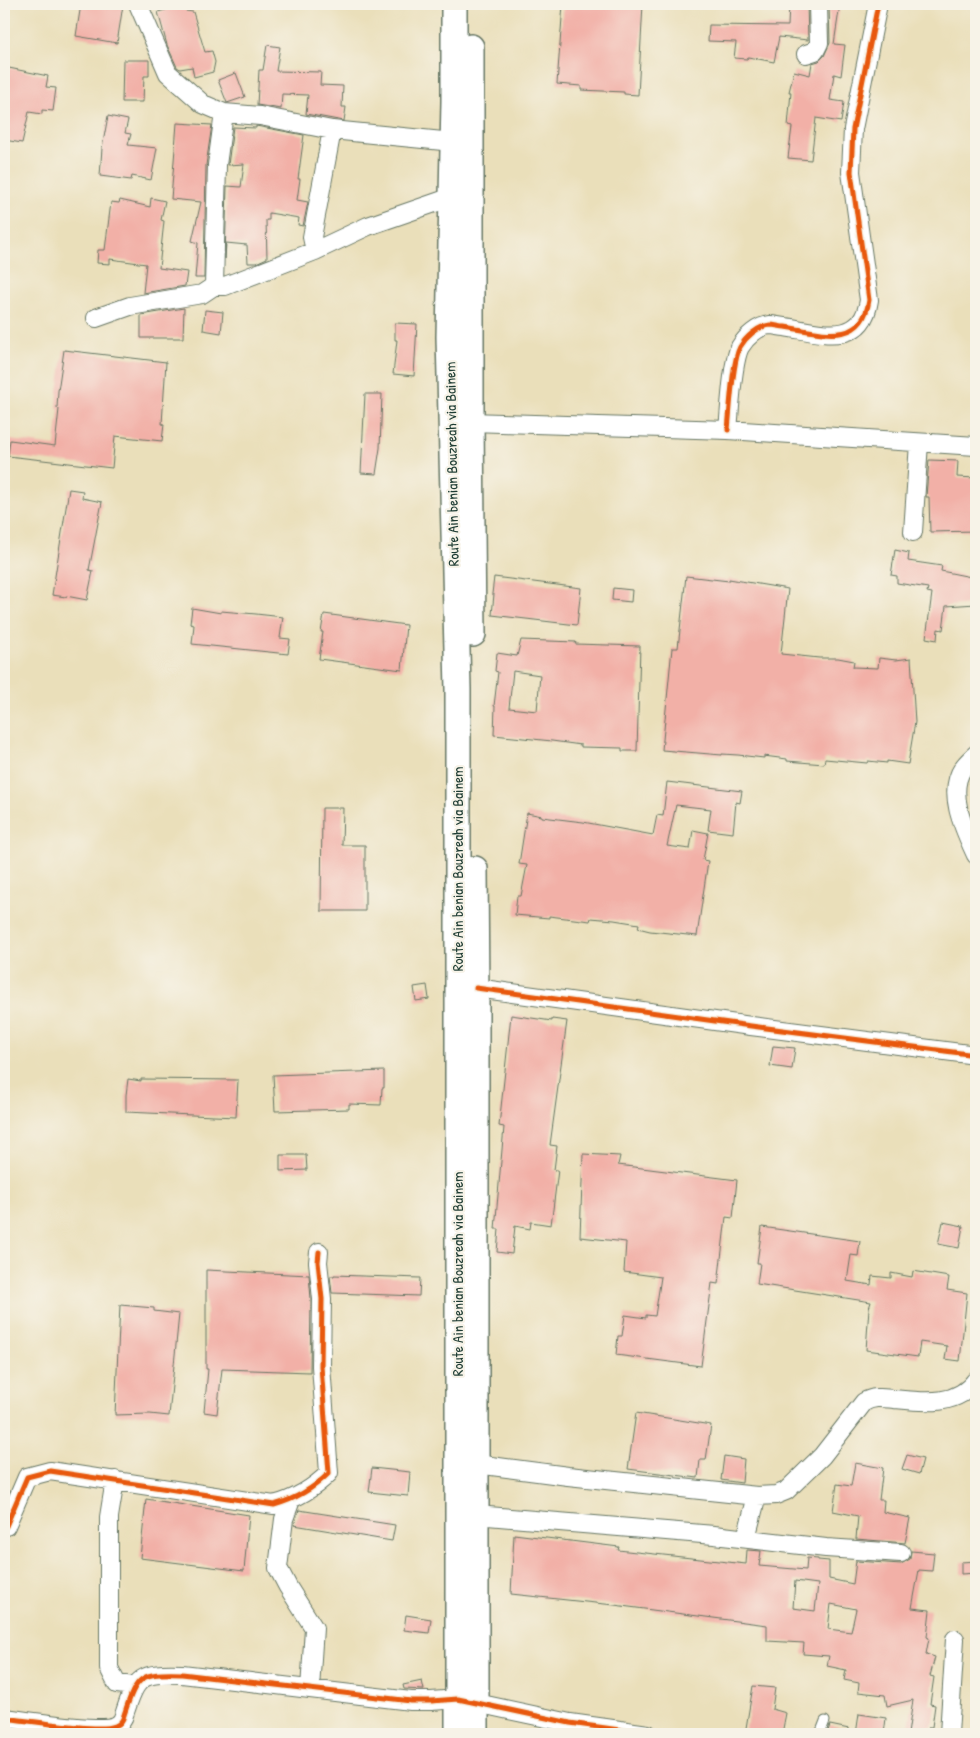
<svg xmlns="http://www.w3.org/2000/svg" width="980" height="1738" font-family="'Patrick Hand',sans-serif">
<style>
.building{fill:#f2b0a7;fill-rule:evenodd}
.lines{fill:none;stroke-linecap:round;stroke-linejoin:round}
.service-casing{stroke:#667663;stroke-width:11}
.minor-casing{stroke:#667663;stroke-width:20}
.secondary-casing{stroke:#667663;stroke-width:28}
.service{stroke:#fff;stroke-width:9}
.minor{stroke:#fff;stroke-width:18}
.secondary{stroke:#fff;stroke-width:25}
.cycleway-casing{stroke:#f7f3e8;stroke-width:8}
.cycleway{stroke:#e8590c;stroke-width:5}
.labels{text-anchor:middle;stroke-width:4.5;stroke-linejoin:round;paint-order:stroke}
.street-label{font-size:15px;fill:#1f3d34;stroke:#f7f3e8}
</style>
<rect width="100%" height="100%" fill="#f7f3e8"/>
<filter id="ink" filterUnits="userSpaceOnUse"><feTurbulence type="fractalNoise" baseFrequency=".02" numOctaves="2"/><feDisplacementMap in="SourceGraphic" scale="10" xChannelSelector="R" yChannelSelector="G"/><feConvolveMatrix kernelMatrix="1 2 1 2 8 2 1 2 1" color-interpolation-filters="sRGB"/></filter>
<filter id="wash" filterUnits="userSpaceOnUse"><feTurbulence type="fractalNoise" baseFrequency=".0096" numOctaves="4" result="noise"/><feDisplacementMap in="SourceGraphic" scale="20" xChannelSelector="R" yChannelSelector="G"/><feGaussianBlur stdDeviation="1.12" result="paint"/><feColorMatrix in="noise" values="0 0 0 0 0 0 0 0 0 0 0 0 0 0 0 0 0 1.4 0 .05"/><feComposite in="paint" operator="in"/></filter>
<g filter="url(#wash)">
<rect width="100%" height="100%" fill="#eadfba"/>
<g id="blocks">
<path class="building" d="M81 4 123 5 117 43 76 36Z
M187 4 186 11 193 12 205 52 212 51 215 62 213 72 194 77 192 67 180 69 177 67 167 45 158 12Z
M563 4H643L638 95 624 94V92L581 90V86L557 84Z
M789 4H807L808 40 779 37 774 62 748 57 747 59 734 58 736 42 708 41 709 25 788 26Z
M829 4H840L834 44 845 45 841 76 834 74 830 100 844 102 841 122 816 118 811 160 788 158 792 127 788 126 791 92H789L794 71 810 75 812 63 819 61 824 56 830 43Z
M267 45 280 47 276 71 321 72 320 85 343 86 342 107H346L344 121 306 114 308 95 282 94 281 109 257 105 259 70H263Z
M123 60H149V76H144L143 102H122Z
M4 67 48 76 46 87 56 88 53 111 42 110V114L29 112 22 143 4 140Z
M236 73 245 97 227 103 218 80Z
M108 116 128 120 125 133 131 134 128 145 157 148 151 180 132 176 131 180 100 176 102 148Z
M177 123 212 125 206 165 204 278H195L198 243 192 241 201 202 171 199Z
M256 126 304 135 298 179H300L297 200 308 202 303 226 298 225 299 218 269 213V220H266L267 258 256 263H248L247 245 226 243 225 259 227 186 241 187 244 164 228 165 233 127 256 128Z
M151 198 165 201 161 220 164 221 159 268 187 272 185 286 143 293 146 264 110 259V264L97 263 98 250H105L111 202 119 203 120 200 150 207Z
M184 308 183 338H141V315Z
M205 310 223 312 221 333 203 330Z
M395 323 417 324 414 376 393 374 397 340H395Z
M64 350 166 362 162 424H164L162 441 115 436 112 468 8 456 10 440 55 446 59 409 57 408 58 391Z
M365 394H382L380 448 376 474 361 473Z
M929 460 958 461 957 477 976 478V531L930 532 929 497H926Z
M69 489 83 491 82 498 102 502 89 570 93 571 87 600 66 596V597L52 595Z
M895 550 909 553 908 561 942 566 941 571 976 578V604L946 606 943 630 938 629 937 640 926 638 932 593 927 592 928 588 897 583V576L891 575Z
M686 576 729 581V579L788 589 781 654 819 658H838L854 661 853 667 878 668 879 658 896 660 911 658 915 722 908 764 887 761V763L868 761 867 763 825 759 824 764 787 761V759L764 756V758L738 755 722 754V755L662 750 672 648H678Z
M494 577 581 588 577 625 492 615 494 594H492Z
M613 588 632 590 631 602 612 600Z
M192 608 221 613V611L256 614 283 617 280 638 290 639 288 654 192 644 194 625 190 624Z
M324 614 406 625 402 670 319 659 323 632H321Z
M521 640 576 642 575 644 640 646 637 751H622V748L581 747V745L552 741 494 735 495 706H494L498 672 495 671 497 653 517 656ZM513 671 540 675 537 711 509 708Z
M667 782 742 791 740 803 736 802 733 833 708 830 711 809 676 805 667 846 690 849 693 830 708 833 703 860 708 861 697 936 650 931 638 928 639 924 614 920 591 918 590 921 549 916V918L515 915 517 896H521L527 865 519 864 527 813 542 816V817L583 822 653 835 657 815 663 816Z
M322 808H343L342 845H365V911H321Z
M427 985 429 999 416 1001 414 987Z
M511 1015 552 1021V1019L567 1021 550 1145 557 1146 554 1170H558L551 1225 531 1222 530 1229 515 1226 512 1254 497 1252 499 1229H495L504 1127 499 1126Z
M773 1046 795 1048 792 1069 770 1066Z
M384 1071V1088H382L381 1105 349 1104V1109L275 1111 273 1075Z
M128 1079 141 1081V1079L238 1080 236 1117 126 1112V1095Z
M583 1154 620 1156 618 1165 737 1180 733 1218 726 1217 718 1284 712 1283 701 1366 616 1355 618 1336H622L625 1315 646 1318V1315L655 1316 661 1277 624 1272 626 1242 580 1237Z
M280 1155H306L307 1170 280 1171Z
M943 1222 963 1226 959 1248 938 1244Z
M762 1227 860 1241 858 1256 851 1255 847 1281 871 1285 872 1276 891 1278V1273L912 1277 913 1271 949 1277 947 1290 967 1293 960 1361 945 1359 947 1346 920 1342 918 1357 866 1350 869 1308 871 1302 757 1284 760 1263H757Z
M206 1270 309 1275 311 1299 310 1372 222 1369 217 1414 204 1412 208 1369H206Z
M334 1275 420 1278 419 1296 332 1293 330 1276H334Z
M120 1305 154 1308V1311L179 1314 169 1416 150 1414 115 1415Z
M636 1413 711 1425 706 1460H700L698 1478 628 1469Z
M907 1455 923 1459 919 1474 902 1469Z
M724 1456 744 1459 742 1483 721 1480Z
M855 1463 883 1468 879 1500H884L883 1512 910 1518 905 1543 856 1539 858 1516 833 1511 837 1484 851 1486Z
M372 1468 410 1472 408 1496 369 1492Z
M146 1499 249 1515 244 1571 140 1558Z
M299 1510 395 1525 392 1541 294 1525Z
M514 1534 619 1547 618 1550 746 1564 747 1550 761 1551 759 1566 806 1570 807 1558 818 1559V1560L829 1561V1579L853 1584 856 1561 901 1564 910 1559 911 1551 934 1553 932 1571 919 1570 912 1608 930 1610 927 1637 929 1638 926 1654 935 1657 930 1676 934 1677 930 1704 935 1705 932 1727H929L928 1734H908L913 1700 887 1706 885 1695 858 1692 859 1683 844 1680 846 1670 827 1666 829 1656 803 1654 804 1643 767 1641V1625L614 1605 511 1594ZM795 1581 818 1584 815 1611 793 1608ZM831 1604 856 1609 851 1632 828 1629Z
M976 1561V1573L961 1574V1562Z
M406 1615 431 1619 429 1633 404 1630Z
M422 1681 424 1690 404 1689 403 1685Z
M753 1686 775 1688 772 1709 786 1713 782 1734H745Z
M859 1714 886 1718 884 1734H856Z
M830 1725 849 1729 848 1734H827Z"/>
</g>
</g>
<g filter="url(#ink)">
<use href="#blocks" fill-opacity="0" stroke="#667663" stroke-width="1"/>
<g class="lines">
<g class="service-casing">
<path id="service" d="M820 1734 825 1721"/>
</g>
<g class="minor-casing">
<path id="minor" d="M138 4 168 73 203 104 224 113 260 116 332 130 453 142
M806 54 815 51 819 43 818 4
M315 251 312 237 332 130
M214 286 217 165 224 113
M96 318 130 306 202 294 214 286H225L315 251 368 226 452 197
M471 422 728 430 976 446
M728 430C730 411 732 362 740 347 746 337 758 326 770 325 775 325 781 327 785 327 819 332 862 348 869 300L851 172 853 129 878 4
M913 532 919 443
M976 754C972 758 966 763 963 768 946 793 965 831 976 855
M476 988 751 1026 976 1055
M476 1464 568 1476 757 1496
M115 1480 109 1517V1668L117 1684 134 1686
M291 1500 284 1519 278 1568 288 1587 314 1628 310 1689
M476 1515 714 1535 826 1548 901 1553
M4 1526H6L27 1477 50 1471 274 1505C296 1499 313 1489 329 1473L321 1366 322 1299 318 1262 319 1252
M746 1538 757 1496 776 1495 786 1491 822 1456 864 1402C874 1396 883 1398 894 1399 923 1402 957 1407 976 1380
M4 1718C26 1720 99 1733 115 1726 121 1724 123 1720 124 1715 137 1675 140 1673 182 1674L411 1701H431L458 1699 570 1723 648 1734
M949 1734 955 1639"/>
</g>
<g class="secondary-casing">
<path id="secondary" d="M454 4V101L449 337 458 689V1734
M471 47V422L473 634
M475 869 476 999V1734"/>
</g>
<use href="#service" class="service"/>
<use href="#minor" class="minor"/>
<use href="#secondary" class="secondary"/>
<g class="cycleway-casing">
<path id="cycleway" d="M728 430C730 411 732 362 740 347 746 337 758 326 770 325 775 325 781 327 785 327 819 332 862 348 869 300L851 172 853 129 878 4
M476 988 751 1026 976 1055
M4 1526H6L27 1477 50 1471 274 1505C296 1499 313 1489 329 1473L321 1366 322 1299 318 1262 319 1252
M4 1718C26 1720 99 1733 115 1726 121 1724 123 1720 124 1715 137 1675 140 1673 182 1674L411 1701H431L458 1699 570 1723 648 1734"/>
</g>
<use href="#cycleway" class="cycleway"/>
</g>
</g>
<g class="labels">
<g class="street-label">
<text transform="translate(452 464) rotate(-91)" y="5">Route Ain benian Bouzreah via Bainem</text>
<text transform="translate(458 869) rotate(-90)" y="5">Route Ain benian Bouzreah via Bainem</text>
<text transform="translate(458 1274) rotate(-90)" y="5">Route Ain benian Bouzreah via Bainem</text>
</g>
</g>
<rect width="980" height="1738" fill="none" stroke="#f7f3e8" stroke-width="20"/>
</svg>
